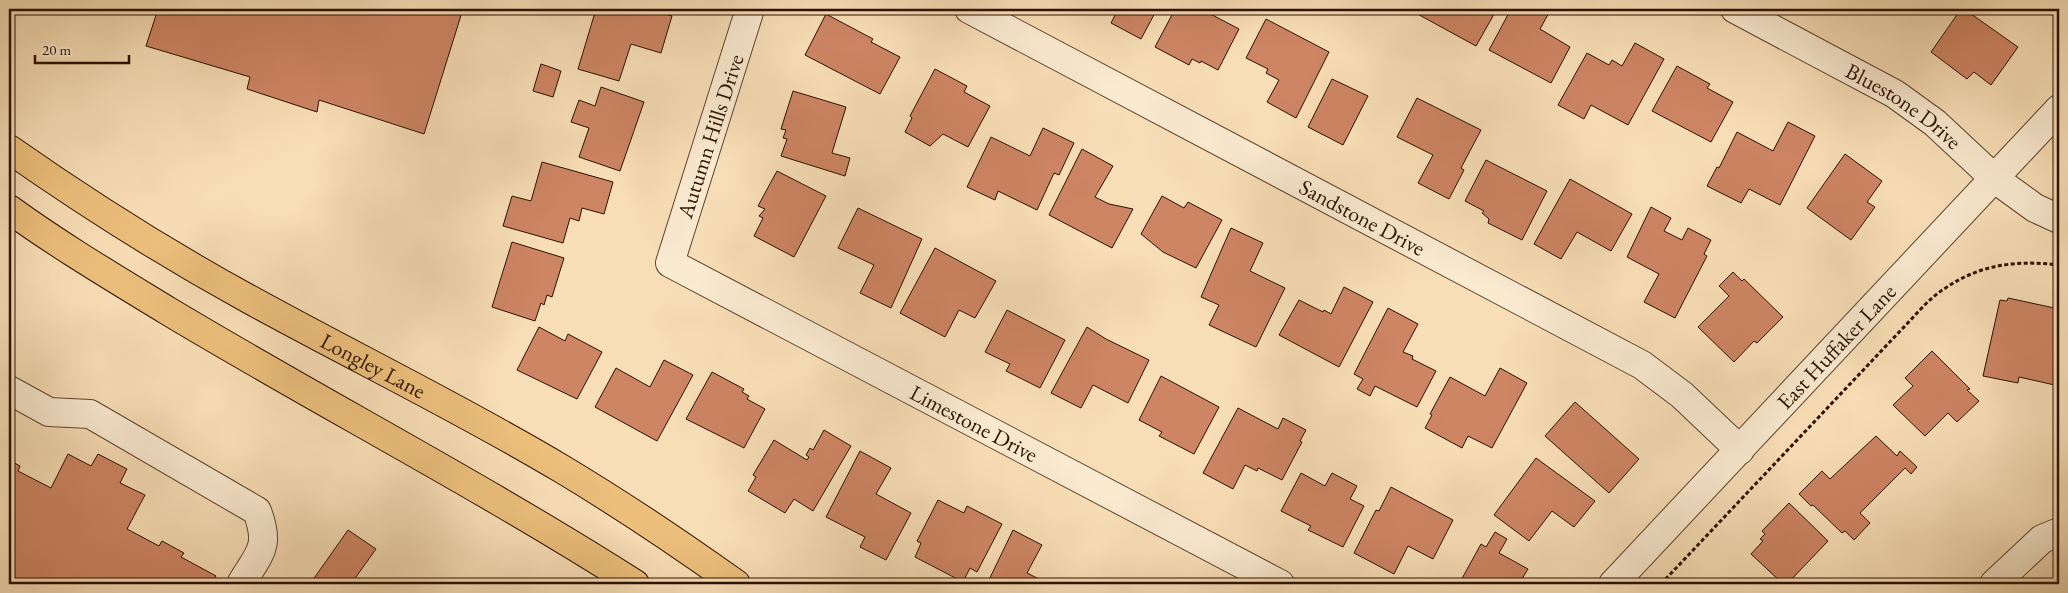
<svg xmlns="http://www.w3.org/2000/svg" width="2068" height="593" font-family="'EB Garamond',serif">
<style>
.building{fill:#cd8564;stroke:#2b1000}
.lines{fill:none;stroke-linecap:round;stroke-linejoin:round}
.minor-casing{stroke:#5e442e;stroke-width:30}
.major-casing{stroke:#2b1000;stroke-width:30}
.path{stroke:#2b1000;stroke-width:3;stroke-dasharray:4 2.5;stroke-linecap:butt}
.minor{stroke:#faead0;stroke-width:28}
.major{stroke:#ecbf7b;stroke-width:28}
.labels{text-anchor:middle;stroke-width:4;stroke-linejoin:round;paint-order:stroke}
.street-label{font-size:22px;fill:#2b1000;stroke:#faead0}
</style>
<rect width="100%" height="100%" fill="#f8deb6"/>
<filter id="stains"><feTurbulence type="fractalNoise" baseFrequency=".004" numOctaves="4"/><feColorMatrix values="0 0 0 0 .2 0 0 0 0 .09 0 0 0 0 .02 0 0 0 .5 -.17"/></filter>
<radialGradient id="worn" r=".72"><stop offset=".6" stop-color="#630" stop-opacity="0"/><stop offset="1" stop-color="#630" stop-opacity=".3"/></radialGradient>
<path class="building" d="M158 9H463L424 134 319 100 317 112 247 89 250 77 146 46Z
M596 9H647L672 16 661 53 631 44 619 81 578 69Z
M1118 9H1157L1141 39 1111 23Z
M1175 9H1201L1239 29 1218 70 1201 61 1200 63 1192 59 1189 65 1155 47Z
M1414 9H1497L1476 46 1412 11Z
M1511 9H1551L1540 29 1570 47 1551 83 1489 50Z
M1961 9H1964L2018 47 1991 85 1974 72 1967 79 1931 52Z
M826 14 873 39 871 42 900 57 880 94 805 55Z
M1266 19 1329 52 1296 118 1267 102 1279 80 1266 73 1268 69 1246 58Z
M1635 43 1664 59 1628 125 1591 105 1584 119 1558 105 1587 53 1609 65 1612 60 1622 66Z
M541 64 561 71 553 97 533 91Z
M1677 66 1710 84 1707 88 1733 102 1711 142 1652 111Z
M935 69 967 86 964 92 990 106 968 147 943 134 930 146 905 132 912 118 910 116Z
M1332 79 1368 96 1343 145 1308 127Z
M601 87 644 102 620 171 579 157 589 128 571 122 579 100 595 106Z
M793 91 846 107 832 153 850 158 845 176 781 156 787 139 783 138 786 130 781 129Z
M1417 98 1481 130 1461 168 1464 170 1449 199 1418 183 1433 155 1397 137Z
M1788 122 1815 136 1780 205 1749 189 1741 203 1707 186 1717 167 1719 168 1737 132 1773 151Z
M1043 128 1074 143 1059 175 1054 173 1037 210 998 191 995 200 967 187 991 137 1030 156Z
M1082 149 1113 166 1095 197 1109 204 1133 209 1112 248 1049 215Z
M1845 154 1882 181 1867 202 1875 207 1851 240 1807 208Z
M1486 160 1547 191 1522 240 1488 223 1489 219 1482 213 1484 211 1465 201Z
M542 162 613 182 604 214 582 208 579 221 570 218 563 243 503 226 512 196 531 201Z
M777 171 826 196 794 257 754 236 763 218 759 216 765 209 758 206Z
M1570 179 1632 214 1611 251 1577 232 1561 259 1534 244Z
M1162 196 1184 208 1188 202 1222 220 1196 268 1163 252 1141 234Z
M1651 207 1671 218 1664 231 1682 240 1688 228 1711 240 1704 254 1707 256 1675 318 1644 302 1659 274 1627 257Z
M858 208 922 239 891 308 860 293 874 265 838 248Z
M1231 228 1263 243 1250 271 1285 288 1256 347 1209 325 1219 305 1201 297Z
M512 242 564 258 552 297 547 295 544 305 541 303 535 321 492 307Z
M935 248 996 281 975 318 959 310 945 337 900 313Z
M1733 272 1742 281 1744 279 1783 317 1757 343 1754 341 1734 362 1698 327 1729 296 1719 286Z
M1344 287 1373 302 1339 367 1279 335 1299 300 1323 312 1324 310 1331 314Z
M2008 298 2059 309V386L2019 377 2018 383 1983 376 2000 300 2007 301Z
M1388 308 1418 324 1403 352 1413 356 1412 359 1436 371 1417 407 1375 386 1370 396 1357 389 1363 379 1354 374Z
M1007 310 1065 340 1040 388 1006 371 1010 364 985 352Z
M539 327 565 341 568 334 602 352 577 399 517 370Z
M1087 327 1106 339 1149 360 1128 403 1093 385 1081 408 1051 393Z
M1932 351 1970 389 1967 390 1979 401 1957 422 1948 413 1925 436 1893 405 1913 386 1905 378Z
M664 360 693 375 657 441 595 407 616 368 650 387Z
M1500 368 1527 383 1492 448 1468 436 1462 448 1425 428 1432 415 1430 414 1450 377 1485 396Z
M712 372 744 389 742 392 749 396 747 399 765 409 744 448 686 419Z
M1161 376 1219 407 1194 454 1159 436 1162 432 1139 420Z
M1575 402 1639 459 1609 493 1545 436Z
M1238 408 1278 429 1283 418 1306 430 1300 441 1302 442 1282 480 1258 468 1257 471 1245 465 1233 489 1203 473Z
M824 430 851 446 813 511 794 499 785 513 748 491 756 477 753 475 774 440 807 460 809 457 806 455 810 448 813 450Z
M1876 436 1897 456 1900 451 1917 467 1911 474 1905 468 1860 513 1870 523 1854 540 1845 531 1842 533 1813 505 1811 506 1799 494 1822 471 1830 479Z
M860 451 891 468 876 494 911 513 886 560 860 547 865 537 826 517Z
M68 454 91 466 98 454 127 469 120 483 145 495 127 529 159 546 162 541 184 553 181 557 216 576 211 584H23L9 577V460L20 466 18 471 51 488Z
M1536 458 1595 501 1574 527 1552 511 1529 541 1494 515Z
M1301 473 1325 486 1332 473 1357 486 1350 499 1364 506 1343 547 1308 530 1311 526 1281 511Z
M1391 487 1453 520 1433 559 1408 546 1394 574 1354 553 1376 510 1379 511Z
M938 500 964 513 967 506 1002 524 977 572 970 568 963 582 915 557 921 543 917 541Z
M1789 503 1828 541 1787 584H1783L1751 554 1763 541 1760 539 1765 534 1762 531Z
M348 530 376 549 351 584H310Z
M1013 530 1042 545 1027 573 1049 584H987Z
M1495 532 1507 539 1499 553 1528 569 1519 584H1459L1481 544 1486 547Z"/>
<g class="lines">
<g class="minor-casing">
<g id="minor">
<path id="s1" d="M750 9 670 263 1280 584"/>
<path id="s2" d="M969 9 1642 365 1682 395 1740 450"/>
<path id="s3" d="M1735 9 1895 94 1935 123 1995 179 2035 208 2059 219"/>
<path d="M9 390 49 412 90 414 257 511C271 548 259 553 241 584"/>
<path id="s4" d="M1613 584 2059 109"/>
<path d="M1994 584 2042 539 2059 532"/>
</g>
</g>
<g class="major-casing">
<g id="major">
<path id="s5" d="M9 149C86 203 165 253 247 298 352 356 460 408 562 469 622 505 680 544 736 584"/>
<path d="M9 209C60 246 114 278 168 311 323 404 483 487 635 584"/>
</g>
</g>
<path class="path" d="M1661 584 1902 329C1915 316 1928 299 1944 289 1980 264 2017 260 2059 265"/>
<use href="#minor" class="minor"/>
<use href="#major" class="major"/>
</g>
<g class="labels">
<g class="street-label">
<text dy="8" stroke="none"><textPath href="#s3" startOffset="195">Bluestone Drive</textPath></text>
<text transform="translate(710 136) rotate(-72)" y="8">Autumn Hills Drive</text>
<text dy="8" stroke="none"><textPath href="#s2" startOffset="445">Sandstone Drive</textPath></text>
<text dy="8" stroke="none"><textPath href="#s4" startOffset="326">East Huffaker Lane</textPath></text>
<text dy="8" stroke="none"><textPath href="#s5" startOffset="424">Longley Lane</textPath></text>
<text dy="8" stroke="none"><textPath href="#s1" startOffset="610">Limestone Drive</textPath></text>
</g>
</g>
<rect width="2068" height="593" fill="none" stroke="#f8deb6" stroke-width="30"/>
<rect x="10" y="10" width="2048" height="573" fill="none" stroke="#2b1000" stroke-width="2.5"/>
<rect x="15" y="15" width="2038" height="563" fill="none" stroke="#2b1000"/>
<path d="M35 55v8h94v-8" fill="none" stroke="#2b1000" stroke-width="2.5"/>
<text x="42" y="55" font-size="15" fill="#2b1000" stroke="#faead0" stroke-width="4" paint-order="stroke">20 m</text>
<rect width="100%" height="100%" filter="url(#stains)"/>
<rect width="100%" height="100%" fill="url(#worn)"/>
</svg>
